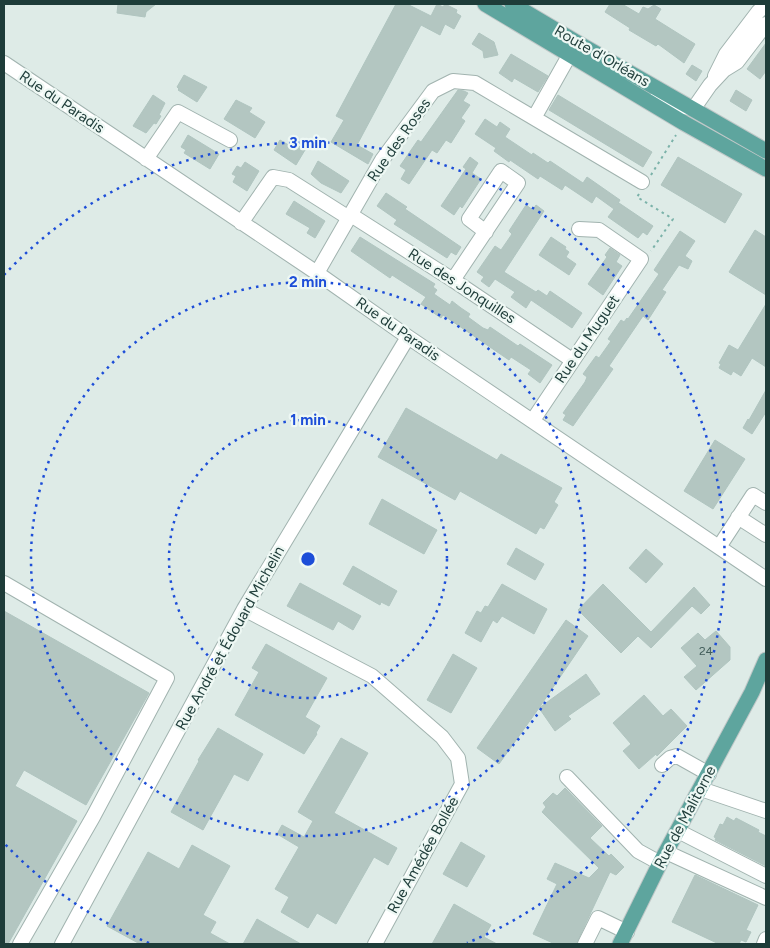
<svg xmlns="http://www.w3.org/2000/svg" width="770" height="948" font-family="Figtree,sans-serif">
<style>
.building{fill:#b3c6c1;stroke:#b0c5c0}
.lines{fill:none;stroke-linecap:round;stroke-linejoin:round}
.minor-casing{stroke:#a1b3af;stroke-width:16}
.major-casing{stroke:#c0c8c8;stroke-width:17}
.path{stroke:#7bb2a9;stroke-width:2;stroke-dasharray:2.5 4;stroke-linecap:butt}
.minor{stroke:#fff;stroke-width:14}
.major{stroke:#5ea59e;stroke-width:15}
.ring{fill:none;stroke:#1d4ed8;stroke-width:2.5;stroke-dasharray:2.5 5}
.labels{text-anchor:middle;stroke-width:4.5;stroke-linejoin:round;paint-order:stroke}
.number-label{font-size:12px;fill:#435e5b}
.street-label{font-size:15px;fill:#1e3c39;stroke:#eef8f4}
.centre{fill:#1d4ed8;stroke:#eef8f4;stroke-width:2.5}
.ring-label{font-size:15px;text-anchor:middle;font-weight:bold;fill:#1d4ed8;stroke:#eef8f4;stroke-width:4.5;stroke-linejoin:round;paint-order:stroke}
</style>
<rect width="100%" height="100%" fill="#deebe7"/>
<path class="building" d="M118 4H156L146 12 145 17 117 13Z
M396 4H407L431 16 437 4 443 7 445 4 457 10 456 13 461 16 454 29 445 24 440 35 421 25 357 145 373 154 368 164 331 142 344 120 336 116Z
M610 4H622L639 14 643 7 648 9 654 5 661 9 655 19 695 44 684 63 658 44 656 46 629 30 630 28 605 12Z
M479 33 494 42 498 55 484 58 483 51 472 44Z
M766 43V71L760 79 747 69Z
M511 54 548 76 538 92 514 78 512 82 499 73Z
M692 65 702 71 696 81 686 74Z
M184 75 207 87 197 102 178 90 179 89 177 87Z
M458 90 464 91 468 93 463 101 470 105 461 118 465 121 451 143 446 140 437 153 432 150 409 184 401 179 406 170 400 166 418 140 421 142Z
M736 90 752 100 746 111 730 101Z
M153 95 165 103 159 115 161 116 156 124 154 123 146 133 133 126Z
M558 95 652 152 643 167 549 110Z
M236 100 252 108 249 112 265 122 255 138 224 119Z
M485 119 497 127 500 122 510 129 505 137 532 155 533 153 548 163 550 161 583 183 587 177 620 200 617 205 619 203 653 226 647 235 643 232 638 238 608 217 614 209 596 196 592 203 565 185 562 190 540 176 538 179 510 160 509 162 494 151 496 148 475 134Z
M188 135 219 154 210 169 184 153 186 150 181 147Z
M280 140 292 147 294 143 305 150 296 165 274 150Z
M470 157 478 163 472 173 481 179 462 208 460 206 454 215 441 206 466 169 463 167Z
M678 157 742 194 725 223 661 185Z
M318 161 349 181 341 193 321 183 311 174Z
M245 162 259 171 247 191 233 182 236 176 232 174 237 166 241 168Z
M386 193 407 207 405 209 461 247 456 255 451 252 447 258 394 224 397 220 377 206Z
M294 201 325 221 315 238 307 233 310 228 286 214Z
M526 205 533 210 536 205 544 211 504 272 536 292 538 290 547 296 550 291 582 313 572 328 531 300 526 308 511 297 515 292 495 279 489 287 481 281 484 277 477 272 495 246 501 250 512 234 509 231Z
M755 230 766 237V295L729 272Z
M680 231 695 241 685 256 692 261 688 269 679 265 662 290 666 292 648 320 643 316 609 366 613 369 573 426 563 420 566 415 563 413 585 382 587 377 583 374 596 356 599 358 611 341 608 339 621 320 624 322 627 318 628 319 659 274 654 270Z
M360 237 435 284 433 287 437 290 434 294 450 305 452 301 461 308 470 314 468 317 483 328 488 330 490 327 518 346 520 344 552 365 540 383 528 374 531 370 511 357 509 360 443 315 441 318 421 304 426 297 392 275 390 278 351 251Z
M551 237 566 247 565 249 569 252 566 257 576 264 569 275 539 255Z
M610 248 620 255 616 262 622 266 603 295 588 284 607 257 605 255Z
M766 304V367L752 358 741 376 733 371 731 375 719 368 721 364 719 363 729 345 738 350Z
M766 390V412L752 434 743 428 748 419 749 420Z
M406 408 497 460 501 454 562 488 554 502 558 505 544 529 540 527 536 534 460 491 455 500 378 457Z
M715 440 745 459 713 509 684 491Z
M382 499 437 530 424 554 369 524Z
M516 548 544 564 535 580 507 564Z
M646 549 663 564 646 583 629 568Z
M353 566 397 591 389 606 381 602 380 605 343 584Z
M300 583 361 616 353 630 338 621 333 630 287 606Z
M502 584 547 609 534 634 502 616 497 623 493 620 481 642 465 633 477 611 481 613 485 606 488 607Z
M603 584 651 632 694 587 710 605 701 614 692 606 651 648 638 636 621 653 578 610Z
M4 611 149 693 86 805 24 770 15 786 77 821 8 944H4Z
M566 620 588 636 539 708 586 674 600 694 568 716 571 719 555 731 539 708 499 764 477 748Z
M716 631 730 647V660L696 690 684 677 697 666 681 648 698 633 705 640Z
M266 644 327 678 305 717 320 726 316 733 317 734 304 754 235 715 259 672 252 668Z
M453 654 477 668 451 713 427 700Z
M644 695 663 716 671 709 687 726 657 756 656 754 639 769 623 751 631 744 613 723Z
M218 728 263 754 248 781 234 774 203 830 171 812 199 761 198 760Z
M341 738 368 753 334 813 397 848 388 865 374 857 336 924 317 913 308 928 281 912 289 897 275 889 299 847 277 834 282 825 304 837 313 821 298 812Z
M565 788 602 826 590 838 609 856 611 854 624 867 616 875 610 872 576 944H555L533 934 557 884 547 879 555 863 589 878 599 868 542 812 546 807 543 803 553 793 557 796Z
M727 817 734 821 736 818 759 830 758 832 766 836V866L715 840 716 838 714 837 720 824 723 825Z
M461 842 485 856 467 887 443 874Z
M192 845 230 866 203 915 216 922 210 933 230 944H140L107 926 148 852 179 869Z
M695 875 758 905 746 930 751 932 746 942 741 940 739 944H719L672 922Z
M454 904 491 925 484 937 497 944H432Z
M257 919 276 930 301 944H243Z"/>
<g class="lines">
<g class="minor-casing">
<path id="minor" d="M4 63 317 273 408 337 766 579
M715 76 726 54 758 12 766 4
M654 100 671 106 694 108 710 85 724 70 737 62 766 24
M534 118 642 182
M146 159 178 112 230 140
M351 215 453 280 572 360
M241 223 273 177 289 180 349 218
M317 273 382 160 433 91 453 81 475 83 534 118 570 54
M453 280 518 183 501 171 469 219 486 232
M533 420 641 259 599 230 579 229
M738 517 766 535
M719 547 753 495 766 503
M4 583 167 678 93 817 20 944
M244 609 372 676 442 737 458 758 462 784 375 944
M662 765 670 758 677 756 709 774
M567 777 638 851 660 863
M701 789 766 811
M678 831 766 876
M666 852 766 898
M62 944 244 609 408 337
M585 944 598 918 627 932
M764 944 766 939"/>
</g>
<g class="major-casing">
<path id="major" d="M485 4 684 123 766 169
M512 4 576 42 766 151
M620 944 660 863 752 692 766 660"/>
</g>
<path class="path" d="M651 175 676 135
M639 194 637 197 673 219 651 251"/>
<use href="#minor" class="minor"/>
<use href="#major" class="major"/>
</g>
<g class="ring">
<circle cx="308" cy="559" r="139"/>
<circle cx="308" cy="559" r="277"/>
<path d="M149 943A416 416 0 0 1 4 843M4 275A416 416 0 1 1 467 943"/>
</g>
<g class="labels">
<g class="number-label">
<text x="706" y="655">24</text>
</g>
<g class="street-label">
<text transform="translate(602 56) rotate(30)" y="5">Route d'Orléans</text>
<text transform="translate(62 102) rotate(34)" y="5">Rue du Paradis</text>
<text transform="translate(399 140) rotate(-55)" y="5">Rue des Roses</text>
<text transform="translate(462 286) rotate(33)" y="5">Rue des Jonquilles</text>
<text transform="translate(398 329) rotate(35)" y="5">Rue du Paradis</text>
<text transform="translate(587 339) rotate(-56)" y="5">Rue du Muguet</text>
<text transform="translate(230 638) rotate(-61)" y="5">Rue André et Édouard Michelin</text>
<text transform="translate(685 817) rotate(-62)" y="5">Rue de Malitorne</text>
<text transform="translate(423 855) rotate(-61)" y="5">Rue Amédée Bollée</text>
</g>
</g>
<circle cx="308" cy="559" r="8" class="centre"/>
<g class="ring-label">
<text x="308" y="148">3 min</text>
<text x="308" y="287">2 min</text>
<text x="308" y="425">1 min</text>
</g>
<rect width="770" height="948" fill="none" stroke="#1e3c39" stroke-width="10"/>
</svg>
